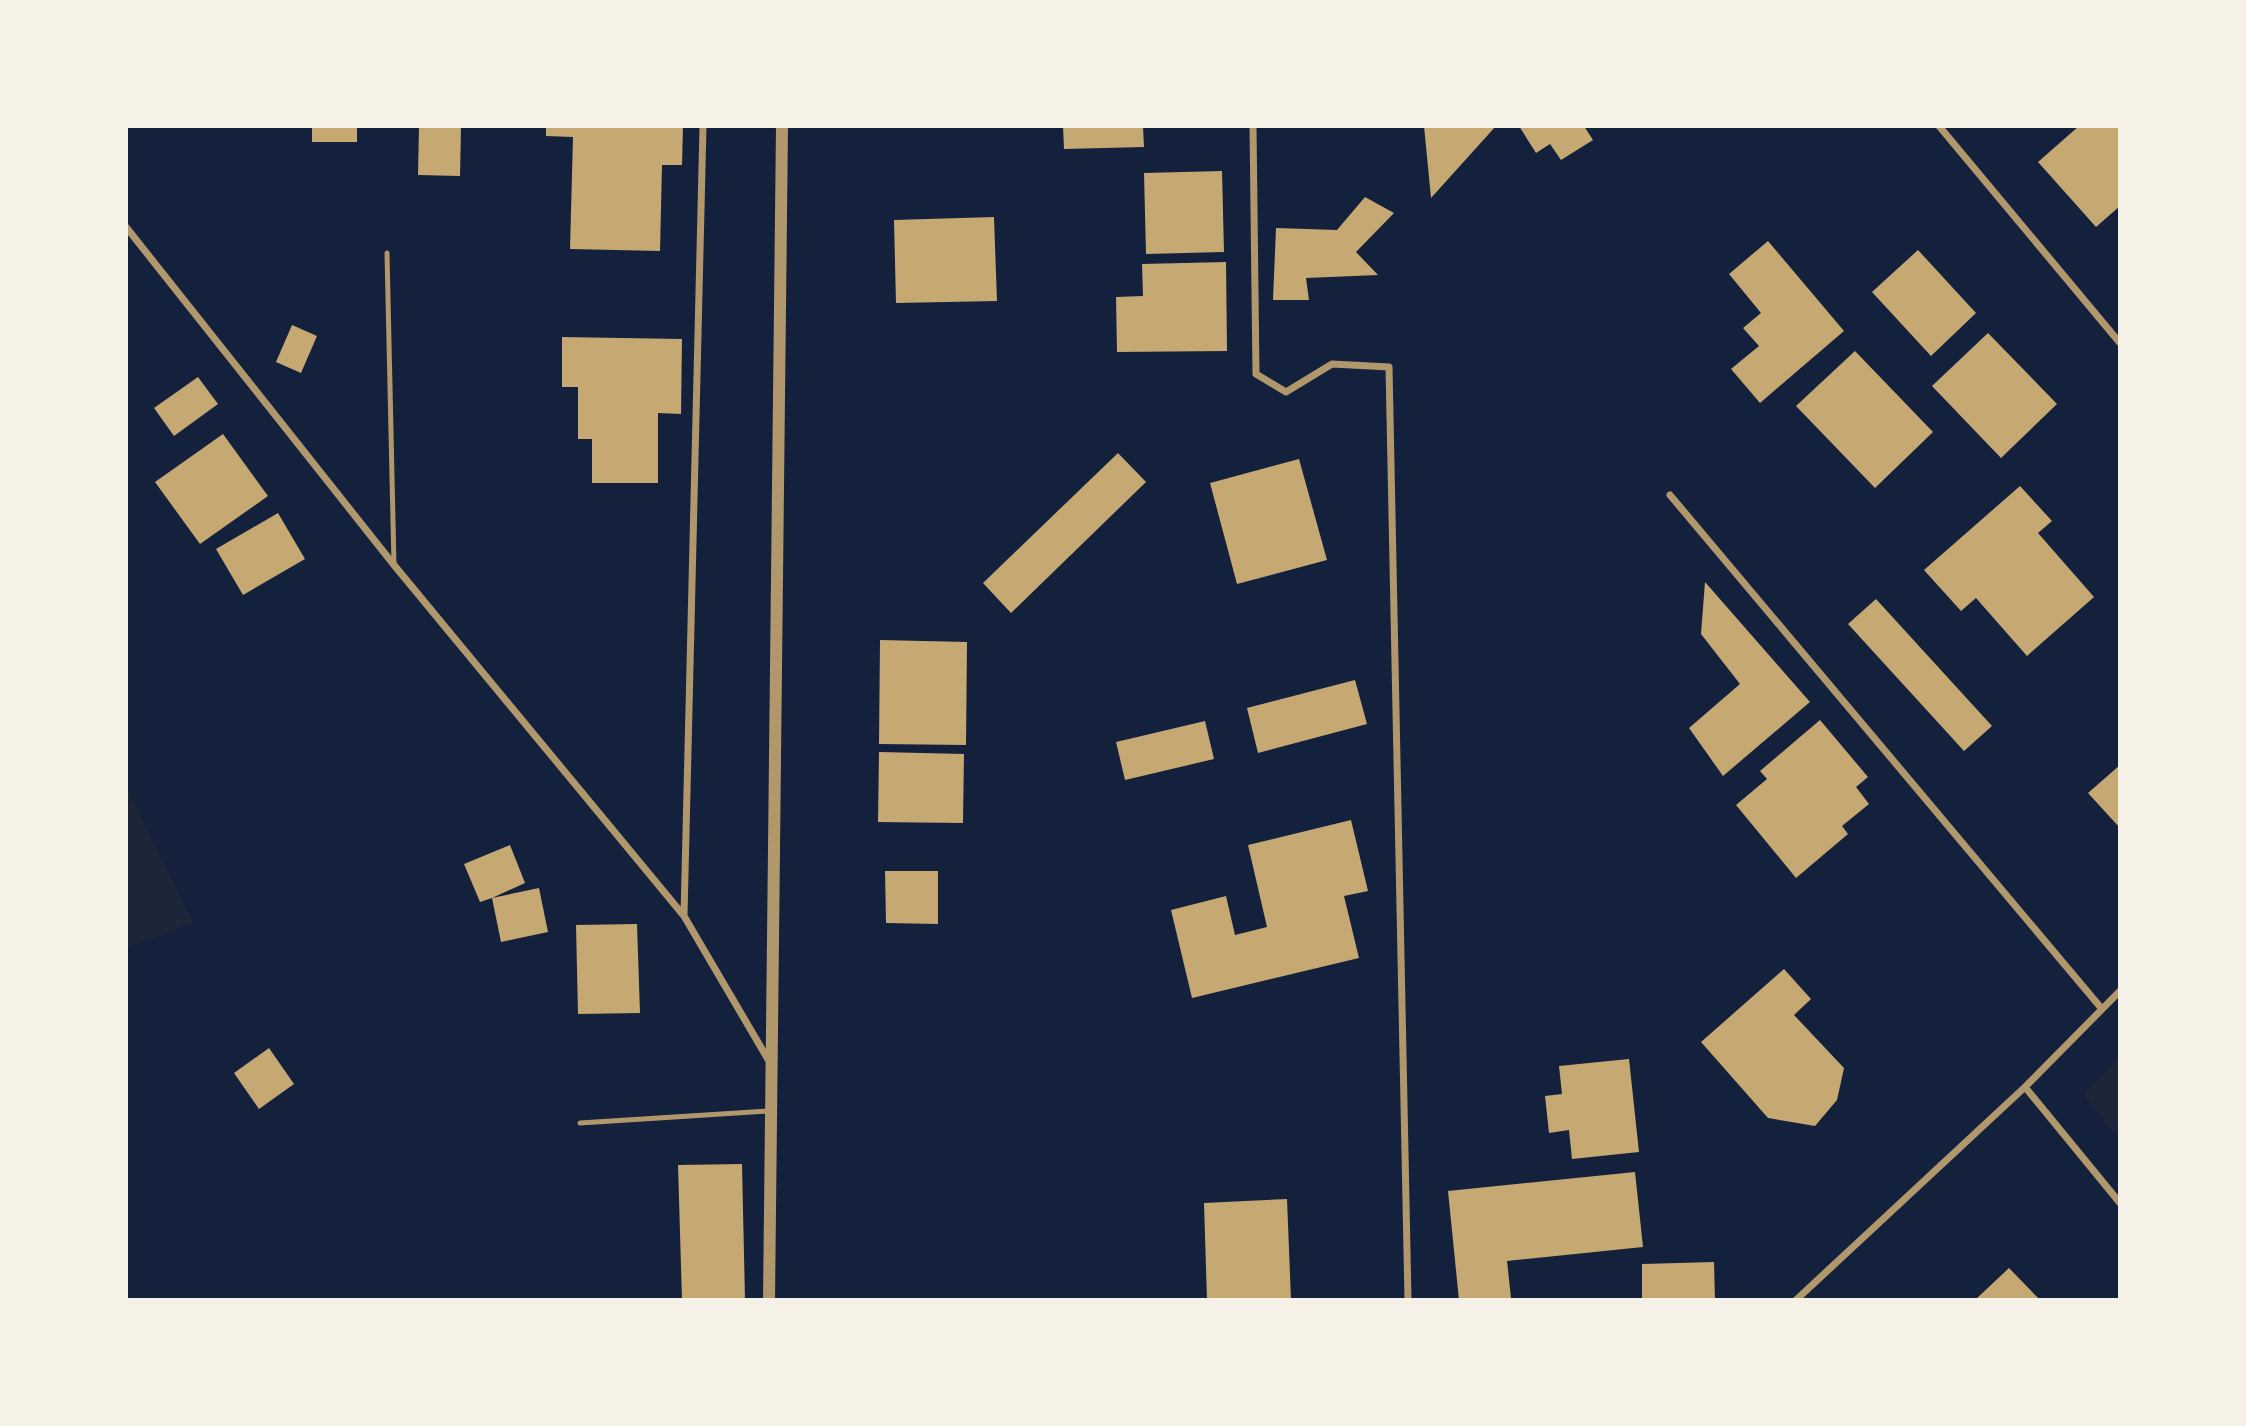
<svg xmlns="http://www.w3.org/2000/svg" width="2246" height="1426" font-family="'Asap Condensed',sans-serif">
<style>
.green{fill:#1d2539}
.building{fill:#c6a872}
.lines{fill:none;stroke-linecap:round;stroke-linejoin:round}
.service{stroke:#b1986c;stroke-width:5}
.minor{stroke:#b1986c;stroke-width:7}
.tertiary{stroke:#b1986c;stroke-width:12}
</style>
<rect width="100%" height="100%" fill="#14213d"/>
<path class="green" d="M126 785 193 923 126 948Z
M2120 1057V1140L2083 1094Z"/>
<path class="building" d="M312 126H357V142H312Z
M419 126 461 127 460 176 418 175Z
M546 126H683L682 165H662L660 251 570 249 573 137 546 136Z
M1063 126H1143L1144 147 1064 149Z
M1424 126H1496L1431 198Z
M1519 126H1584L1593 140 1561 160 1550 144 1536 153Z
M2079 126H2120V206L2096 227 2038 162Z
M1222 171 1224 252 1146 254 1144 173Z
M1365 197 1394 213 1356 252 1378 275 1306 278 1309 300H1273L1276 228 1337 230Z
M994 217 997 301 896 303 894 220Z
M1768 241 1844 331 1760 403 1731 369 1759 346 1743 328 1761 313 1729 274Z
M1918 250 1976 313 1931 356 1872 292Z
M1226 262 1227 351 1117 352 1116 297 1143 296 1142 264Z
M292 325 317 336 301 373 276 362Z
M1988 333 2057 404 2001 458 1932 386Z
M562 337 682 339 681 414 658 413V483H592V439H578V387H562Z
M1855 351 1933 432 1875 488 1796 406Z
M198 377 218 404 174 436 154 408Z
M223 434 268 496 200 544 155 482Z
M1118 453 1146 482 1011 613 983 583Z
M1299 459 1327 560 1237 584 1210 483Z
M2020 486 2052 521 2038 533 2094 597 2027 656 1976 598 1961 611 1924 570Z
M278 513 305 559 243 595 216 549Z
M1705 582 1810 702 1723 776 1689 728 1740 684 1701 634Z
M1876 599 1992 726 1964 751 1848 624Z
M880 640 967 642 966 745 879 744Z
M1355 680 1367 724 1258 753 1247 708Z
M1820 720 1868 777 1856 787 1869 804 1842 826 1848 834 1796 878 1736 805 1767 779 1760 771Z
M1205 721 1214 759 1125 780 1116 742Z
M879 752 964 754 963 823 878 822Z
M2120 765V828L2088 793Z
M1351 820 1368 891 1344 896 1359 958 1192 998 1171 910 1226 896 1235 935 1267 927 1248 845Z
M510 845 525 883 492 898 539 888 548 932 501 942 492 898 480 902 464 864Z
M885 871H938V924L886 923Z
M637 924 640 1013 578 1014 576 925Z
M1784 969 1811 999 1794 1015 1844 1068 1837 1100 1815 1126 1768 1118 1701 1042Z
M269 1048 294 1084 259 1109 234 1073Z
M1629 1059 1639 1152 1572 1159 1569 1130 1549 1133 1545 1096 1562 1094 1559 1066Z
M742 1164 745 1300H682L678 1165Z
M1635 1172 1643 1247 1507 1261 1511 1298 1459 1300 1448 1191Z
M1287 1199 1291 1300H1207L1204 1203Z
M1714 1262 1715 1300H1642V1264Z
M2009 1268 2040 1300H1975Z"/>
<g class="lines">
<path class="service" d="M387 253 394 565
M580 1123 769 1111"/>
<path class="minor" d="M1253 126 1256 374 1286 392 1332 364 1389 367 1408 1300
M1939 126 2120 343
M126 227 394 565 684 916 769 1061
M1670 495 2102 1009
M684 916 703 126
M2025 1087 2120 1203
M1796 1300 2025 1087 2120 991"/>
<path class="tertiary" d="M769 1300 782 126"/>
</g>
<rect width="2246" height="1426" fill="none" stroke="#f6f1e7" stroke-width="256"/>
</svg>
